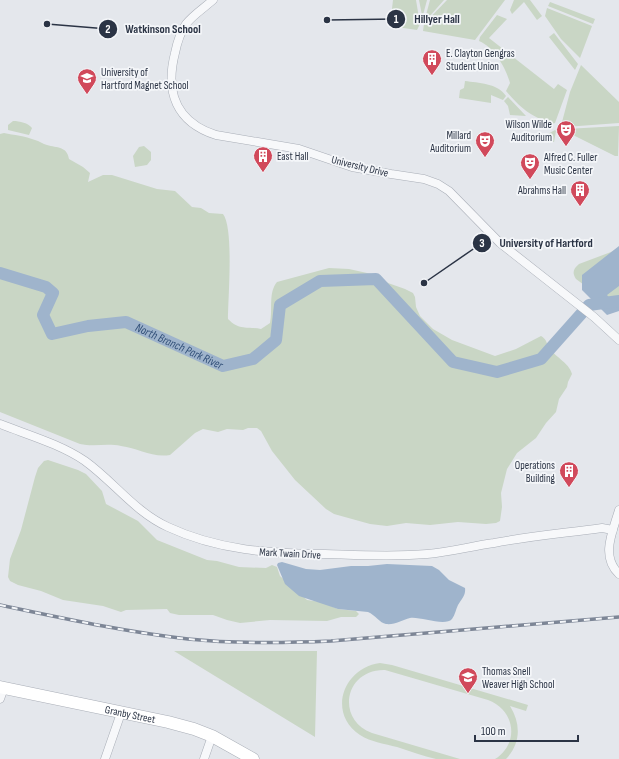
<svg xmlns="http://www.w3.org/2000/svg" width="619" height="759" font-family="'Sofia Sans Condensed',sans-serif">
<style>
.green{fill:#c9d6c5}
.water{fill:#9fb4cc}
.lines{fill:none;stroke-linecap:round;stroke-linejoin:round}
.river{stroke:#9fb4cc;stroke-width:12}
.street-casing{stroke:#a9aeb7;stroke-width:9}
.secondary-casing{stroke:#a9aeb7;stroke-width:13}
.street{stroke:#f7f8fa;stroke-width:8}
.secondary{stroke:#fff;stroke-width:12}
.rail-casing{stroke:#7d8696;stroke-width:3.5}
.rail{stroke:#f4f6f9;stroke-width:2;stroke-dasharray:6;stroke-linecap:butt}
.labels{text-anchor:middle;stroke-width:3.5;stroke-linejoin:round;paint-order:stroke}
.poi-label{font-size:11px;fill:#2b3445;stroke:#f4f6f9;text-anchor:start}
.street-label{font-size:11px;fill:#2b3445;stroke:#f4f6f9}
.water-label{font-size:12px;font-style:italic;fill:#34527a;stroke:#f4f6f9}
.leader{fill:none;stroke:#2b3445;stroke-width:1.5}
.callout-dot{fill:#2b3445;stroke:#f4f6f9;stroke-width:1.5}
.mark-label{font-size:12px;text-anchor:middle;font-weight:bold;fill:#fff}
.callout-label{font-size:12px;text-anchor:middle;font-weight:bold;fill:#2b3445;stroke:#f4f6f9;stroke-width:3.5;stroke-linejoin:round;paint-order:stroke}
</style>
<rect width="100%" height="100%" fill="#e4e7ec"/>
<path class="green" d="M393 0H416L420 24 417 30 390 26Z
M419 0H427L423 15H422Z
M430 0H444L429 17 426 15Z
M447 0H505L475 40 423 31 424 24Z
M514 0H530L542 16 537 20 524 2 512 14 510 10Z
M550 2 595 19 593 24 548 6Z
M547 8 592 26 580 58 561 39 545 16Z
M497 15 507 19 489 38 554 89 558 84 567 90 555 123C549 125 545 121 540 119 526 113 516 103 506 91L510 83C506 68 494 47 479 41L480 37Z
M554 33 578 64 575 70 549 37Z
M581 65 619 102V123L565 127 562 122 570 92Z
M465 81C478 83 498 83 506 96L503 100 491 95V103L459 98 460 90 464 88Z
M508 97 526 116 510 115 508 106 504 101Z
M13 121C20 121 28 123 32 128L29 135 8 130V125Z
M619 126 618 156H615L563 130 566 129Z
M555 130 556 131 554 142 543 140 544 136Z
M4 133C14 135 25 136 35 140 39 141 43 144 47 145 57 148 67 146 69 159L83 167 90 173 88 182 103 175H112L157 189 175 191 192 207 201 208 209 213 223 214C234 228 228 298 228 319 240 331 246 326 261 329L270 323C273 309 268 293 277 282L329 268 349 269 376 275 388 283 405 289 413 293 415 297 416 307 420 316 433 329 452 340 495 356 516 349 541 336C546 339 546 341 548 346 554 357 569 362 572 374L568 382 567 387 559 399 556 412 546 423 536 438 517 453 507 469 501 493 502 507 500 521 496 523 486 524 458 522 430 525 406 523 387 526 370 524 334 514 326 509 295 480 272 451 261 431 257 428H248L243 430 227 429 218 432 203 429 195 433 170 455C152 458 138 448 121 446 107 443 94 447 80 444L0 412V134Z
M144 146 151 152V160L147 165 135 167 133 156 139 147Z
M619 248V311L576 279C572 273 573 269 579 264L611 252Z
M48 460 78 470 86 474 102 491 106 504 138 521 157 540 207 560 217 561 239 567 266 568 272 565 277 567 280 576 307 600 321 602 338 609 356 611 359 614 356 617H341L327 621 270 620 240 623 227 620 213 615H179L170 613 167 609 126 610 121 612 103 606 63 600 41 591 18 585 10 581 8 577 10 559 21 530 35 477 38 468 44 461Z
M174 651H317L315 737Z
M380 663 392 665 528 705 526 711 510 706C521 724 521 743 506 759H495C520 743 515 710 488 700L385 670C345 669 335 719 372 733L460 759C452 759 443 759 436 759 423 756 410 751 397 747 385 744 371 742 360 735 327 713 343 668 380 663Z"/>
<path class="water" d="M619 246V286L607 295 612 301 619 298V311L607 315 582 290V275Z
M282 562 306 569 320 570 351 566H368L387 564 432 566 439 570 449 580 465 588C466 595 462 599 458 605 456 609 455 615 452 619 445 627 419 616 410 618 402 620 395 625 386 624 380 623 375 615 368 612L338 609 299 596 285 584 277 565 278 563Z"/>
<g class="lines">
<path class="river" id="s1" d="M0 273 46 287 53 293 43 315 52 334 88 326 126 322 223 366 253 359 276 340 280 305 320 281 376 279 453 362 497 372 541 359 589 305 619 301"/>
<g class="street-casing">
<path id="street" d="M213 0C204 8 193 15 186 24 180 33 177 43 175 53 165 92 176 122 216 135L299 149 352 167 391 174 424 179 438 184 449 191 500 243 594 317 619 340
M0 424C28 435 60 444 85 461 114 482 135 512 168 527 217 550 271 554 325 554 359 555 394 557 427 554 450 552 472 546 494 543 530 536 566 533 602 528L613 530
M619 510C613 531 600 556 619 574
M0 699 4 688
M105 759 121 713
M204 759 212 736"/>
</g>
<g class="secondary-casing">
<g id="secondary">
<path id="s2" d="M0 687 168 722 194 729 212 736 253 759"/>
</g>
</g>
<use href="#street" class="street"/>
<use href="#secondary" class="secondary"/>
<g class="rail-casing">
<path id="rail" d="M0 605C62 618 125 632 188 639 236 644 284 643 331 641L619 617"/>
</g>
<use href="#rail" class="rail"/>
</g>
<defs>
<g id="building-pin" transform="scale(1)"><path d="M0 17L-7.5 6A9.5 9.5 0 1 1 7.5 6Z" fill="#d1495b" stroke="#f4f6f9"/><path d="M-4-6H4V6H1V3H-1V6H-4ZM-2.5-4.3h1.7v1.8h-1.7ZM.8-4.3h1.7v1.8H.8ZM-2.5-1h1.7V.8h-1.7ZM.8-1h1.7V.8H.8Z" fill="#fff"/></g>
<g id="school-pin" transform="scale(1)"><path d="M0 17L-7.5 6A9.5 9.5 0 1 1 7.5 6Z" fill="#d1495b" stroke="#f4f6f9"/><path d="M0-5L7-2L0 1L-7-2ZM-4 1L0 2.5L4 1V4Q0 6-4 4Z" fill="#fff"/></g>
<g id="theatre-pin" transform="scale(1)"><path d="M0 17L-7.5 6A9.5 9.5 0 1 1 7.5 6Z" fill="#d1495b" stroke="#f4f6f9"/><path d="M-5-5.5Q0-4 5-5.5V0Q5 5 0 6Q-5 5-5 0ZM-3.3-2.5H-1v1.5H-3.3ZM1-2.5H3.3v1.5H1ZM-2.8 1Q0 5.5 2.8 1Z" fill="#fff"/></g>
</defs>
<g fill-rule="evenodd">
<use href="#building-pin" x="432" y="59"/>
<use href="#school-pin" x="87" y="78"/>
<use href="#theatre-pin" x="566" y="130"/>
<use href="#theatre-pin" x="485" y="141"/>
<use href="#building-pin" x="263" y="156"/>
<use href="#theatre-pin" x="530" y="163"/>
<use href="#building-pin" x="580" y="190"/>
<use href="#building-pin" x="569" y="471"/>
<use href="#school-pin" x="468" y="677"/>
</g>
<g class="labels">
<g class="poi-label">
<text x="446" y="57">E. Clayton Gengras<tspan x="446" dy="13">Student Union</tspan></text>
<text x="101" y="76">University of<tspan x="101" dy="13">Hartford Magnet School</tspan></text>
<text x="552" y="128" text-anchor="end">Wilson Wilde<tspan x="552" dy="13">Auditorium</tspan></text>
<text x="471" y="139" text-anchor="end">Millard<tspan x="471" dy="13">Auditorium</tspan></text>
<text x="277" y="160">East Hall</text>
<text x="544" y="161">Alfred C. Fuller<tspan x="544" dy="13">Music Center</tspan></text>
<text x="566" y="194" text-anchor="end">Abrahms Hall</text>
<text x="555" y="469" text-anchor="end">Operations<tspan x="555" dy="13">Building</tspan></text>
<text x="482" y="675">Thomas Snell<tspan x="482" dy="13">Weaver High School</tspan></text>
</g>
<g class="street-label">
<text transform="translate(360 166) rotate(14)" y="4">University Drive</text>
<text transform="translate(290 553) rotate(3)" y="4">Mark Twain Drive</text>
<text dy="4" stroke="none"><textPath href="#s2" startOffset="133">Granby Street</textPath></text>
</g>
<g class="water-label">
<text dy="4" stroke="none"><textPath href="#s1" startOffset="236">North Branch Park River</textPath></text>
</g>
</g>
<path class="leader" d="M327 20L396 19M47 24L108 29M424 283L482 243"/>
<g class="callout-dot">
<circle cx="327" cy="20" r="4"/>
<circle cx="47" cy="24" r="4"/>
<circle cx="424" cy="283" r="4"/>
<circle cx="396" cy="19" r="10"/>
<circle cx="108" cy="29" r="10"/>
<circle cx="482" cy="243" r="10"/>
</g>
<g class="mark-label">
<text x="396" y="23">1</text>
<text x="108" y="33">2</text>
<text x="482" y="247">3</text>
</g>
<g class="callout-label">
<text x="437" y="23">Hillyer Hall</text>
<text x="163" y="33">Watkinson School</text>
<text x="546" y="247">University of Hartford</text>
</g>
<path d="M475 735v6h103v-6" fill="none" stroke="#2b3445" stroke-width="2"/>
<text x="481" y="735" font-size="12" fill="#2b3445" stroke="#f4f6f9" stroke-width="3" paint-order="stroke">100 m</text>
</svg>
